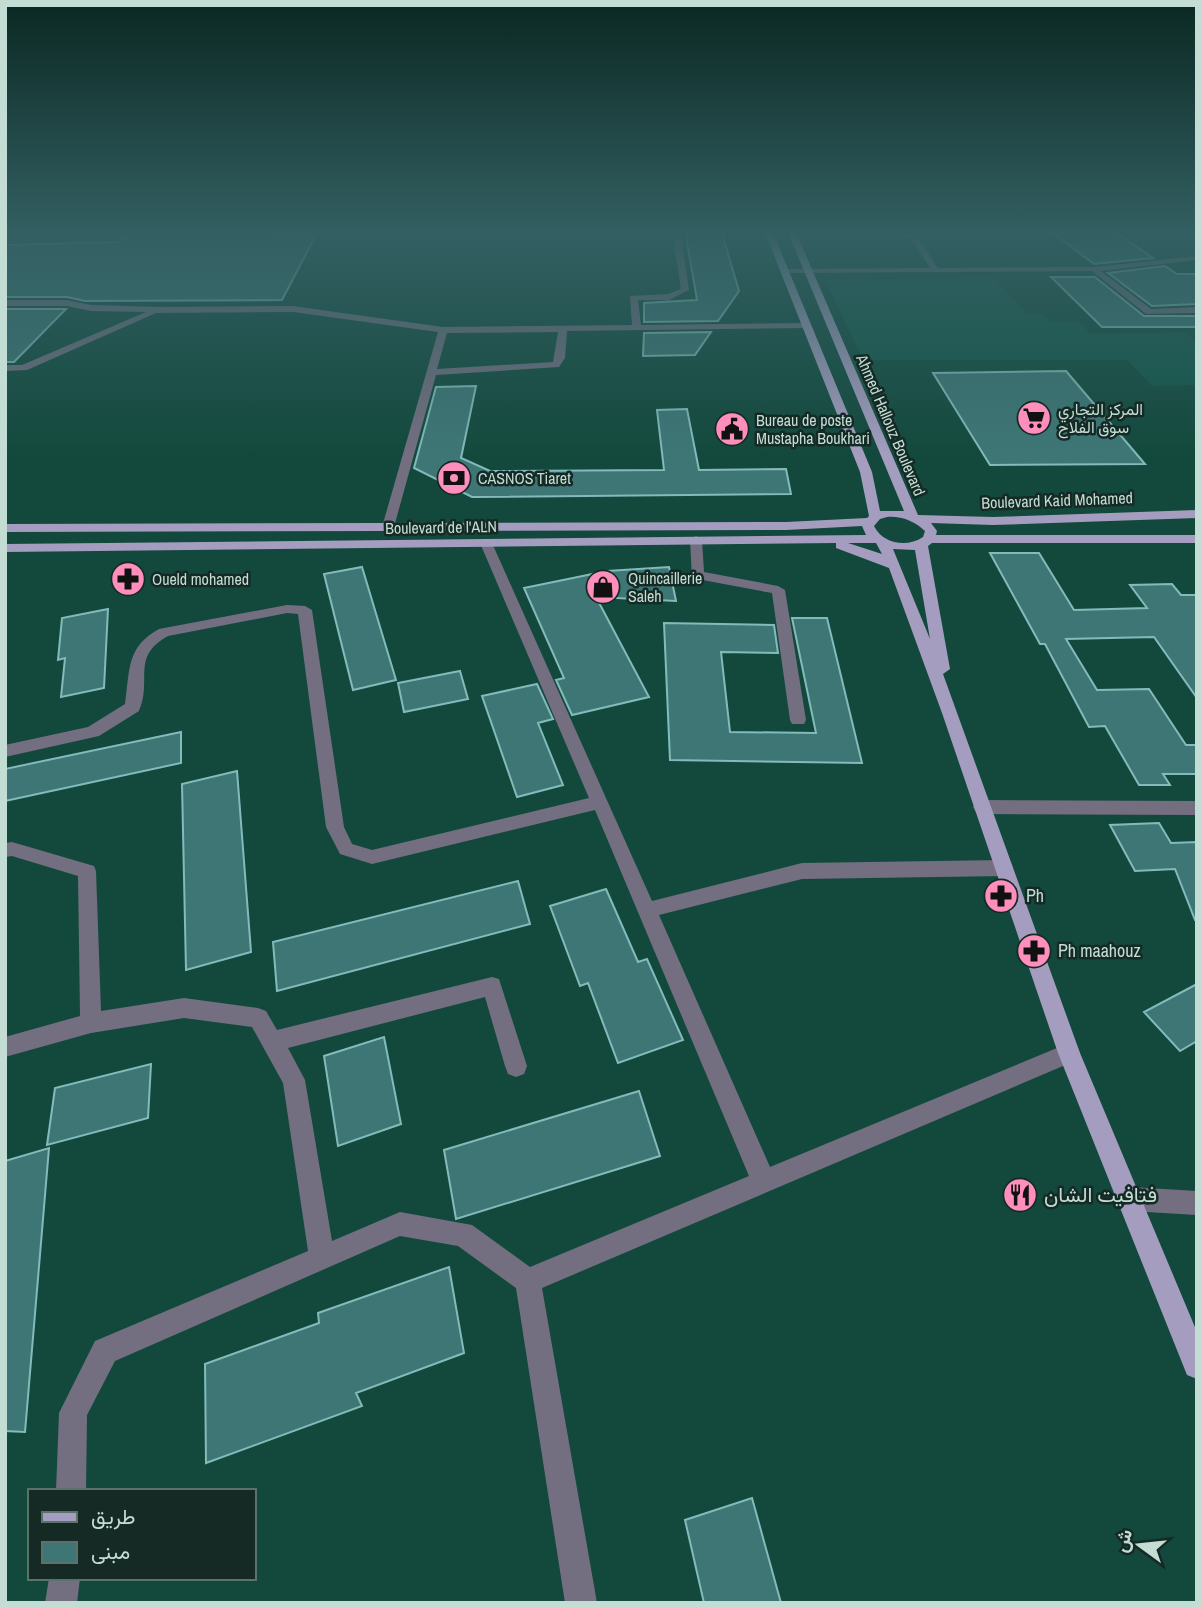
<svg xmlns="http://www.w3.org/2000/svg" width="1202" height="1608" font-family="'Archivo Narrow',Vazirmatn,sans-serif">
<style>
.built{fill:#135649}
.building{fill:#3e7676;stroke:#83bbbb;stroke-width:2}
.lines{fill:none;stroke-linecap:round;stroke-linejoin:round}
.minor{fill:#736f80;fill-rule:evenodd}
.major{fill:#a59dbf;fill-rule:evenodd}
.labels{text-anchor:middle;stroke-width:5;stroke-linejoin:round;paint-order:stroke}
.far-poi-label{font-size:16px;fill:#c3ddd5;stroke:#152a25;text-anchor:start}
.far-street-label{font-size:16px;fill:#c3ddd5;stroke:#152a25}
.poi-label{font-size:18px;fill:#c3ddd5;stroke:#152a25;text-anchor:start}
.near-poi-label{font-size:21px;fill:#c3ddd5;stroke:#152a25;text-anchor:start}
</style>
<rect width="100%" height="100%" fill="#13493d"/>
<path class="built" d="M5 230H196L154 275 5 276Z
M993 277 1027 314H1043L1051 322H1079L1091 334 1185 332 1197 342V385L1152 386 1127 360H863L825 280Z"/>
<path class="building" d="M132 230H279L276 235H316L282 300 85 301 67 297H5V245L120 242Z
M685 230H721L739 291 718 321 644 322V303L697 300Z
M1049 230H1112L1153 258 1094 264Z
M1165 266 1177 274H1197V304L1152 306 1108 273Z
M1051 277H1095L1144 316H1197V327H1102Z
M5 309H66L14 362H5Z
M711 332 695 355 643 356 644 333Z
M1066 371 1145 464 990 465 933 373Z
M476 386 461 458 490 471 664 470 657 410 687 409 699 470 786 469 791 494 472 497 414 468 436 387Z
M990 553H1039L1074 610 1147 608 1130 585 1172 584 1181 595H1197V698L1154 637 1066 639 1097 690 1149 689 1186 745H1197V774H1163L1170 785H1139L1105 726 1089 727 1045 644H1040Z
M362 567 396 680 353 690 324 574Z
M669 567 676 601 596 597 649 697 572 715 556 680 564 678 524 588 607 571Z
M108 609 104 688 61 697 65 658 58 660 62 618Z
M792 618H827L862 763 670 760 664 623 774 625 778 653 721 652 730 732 816 733Z
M460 671 468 699 404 712 398 683Z
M537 684 553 719 538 723 563 785 517 797 482 696Z
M181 732V763L5 801V769Z
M237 771 251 952 186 970 182 784Z
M1159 823 1171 843 1197 842V920H1195L1175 869 1135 871 1110 825Z
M518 881 530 924 277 991 273 942Z
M606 889 638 962 647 959 683 1040 618 1063 588 983 580 986 550 906Z
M1197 984V1041L1180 1051 1144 1012Z
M384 1037 401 1124 338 1146 324 1056Z
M151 1064 148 1118 47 1145 55 1088Z
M639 1091 660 1156 456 1219 444 1150Z
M49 1148 25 1432 5 1431V1161Z
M449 1267 464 1353 356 1393 362 1406 206 1463 205 1364 319 1323 318 1313Z
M752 1498 781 1603H704L685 1520Z"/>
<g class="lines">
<path class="minor" d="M582 230H603L536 240 532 238Z
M672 230H680L689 290 669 300H638L641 325 808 323 811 324V328L567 331 565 358 559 367 436 375 394 527 388 531 382 527 438 332 293 312 156 313 27 370 5 371V365H22L146 312 91 311 67 306H5V300H67L91 305 159 307 293 306 443 327 632 325 630 296 668 294 681 289ZM558 332 553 362 437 369 447 333Z
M905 230H913L938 268 1094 267 1197 256V260L1101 271 1151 309 1197 307V313L1146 314 1092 271 785 273 781 271 785 269 930 268 911 238 877 240 873 238 908 234Z
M696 536 702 540 704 572 778 586 785 590 806 720 804 724H792L790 720 772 593 692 578 690 540Z
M486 539 492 543 652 901 802 863 1004 860 1011 863 1013 868 1011 873 1004 876 802 879 659 915 770 1167 1069 1043 1077 1046 1080 1053 1077 1060 542 1288 597 1603H565L516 1288 458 1246 400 1236 115 1361 87 1415 86 1491H56L59 1413 95 1341 308 1251 283 1083 252 1027 184 1018 91 1033 5 1057V1037L80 1016 78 876 12 856 5 857V843L12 842 94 866 96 871 101 1011 184 998 258 1008 266 1011 277 1030 492 977 499 979 527 1066 524 1074 516 1077 508 1074 505 1066 485 997 288 1048 305 1080 332 1241 400 1212 472 1225 530 1267 749 1176 595 810 372 864 340 854 326 827 298 614 287 613 168 636C130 657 153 680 139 711L99 736 5 757V745L88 727 125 704C130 670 126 647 159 629L287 605 305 606 312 610 344 827 352 844 372 850 589 798 480 543Z
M982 800 1197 801V815L982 814 976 812 973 807 976 802Z
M1130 1187 1197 1191V1215L1130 1211 1121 1208 1118 1199 1121 1190Z
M49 1578H80L77 1603H45Z"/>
<path class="major" d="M764 230H772L872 472 880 511H904L787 230H795L918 515 993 517 1197 510V518L993 525 931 523 937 531 936 535H1197V543H932L928 546 950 669 943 674 1080 1053 1197 1332V1379L1187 1375 1058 1053 942 713 889 568 836 548V543L5 552V544L866 535 862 526 786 530 5 532V524L786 522 867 518 869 516 860 472ZM887 517C902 516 914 521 925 531L923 537C907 548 883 544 874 526L880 519ZM848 543H876L882 554ZM893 549 915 550 930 639Z"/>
</g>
<linearGradient id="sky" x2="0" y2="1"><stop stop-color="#0a2822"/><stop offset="0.51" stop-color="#335f62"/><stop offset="1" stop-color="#335f62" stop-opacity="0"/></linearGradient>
<rect width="1202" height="455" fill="url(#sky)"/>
<defs>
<g id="supermarket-disc" transform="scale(1.75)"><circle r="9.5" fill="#fe8ebb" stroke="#152a25"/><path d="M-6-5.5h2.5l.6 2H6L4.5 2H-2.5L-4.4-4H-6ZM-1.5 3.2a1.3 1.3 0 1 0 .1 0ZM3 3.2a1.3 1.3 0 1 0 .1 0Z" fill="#111"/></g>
<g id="civic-disc" transform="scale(1.75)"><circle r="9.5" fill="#fe8ebb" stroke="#152a25"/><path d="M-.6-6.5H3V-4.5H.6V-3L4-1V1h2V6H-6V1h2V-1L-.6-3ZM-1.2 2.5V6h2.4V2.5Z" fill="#111"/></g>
<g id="bank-disc" transform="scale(1.75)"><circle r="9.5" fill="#fe8ebb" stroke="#152a25"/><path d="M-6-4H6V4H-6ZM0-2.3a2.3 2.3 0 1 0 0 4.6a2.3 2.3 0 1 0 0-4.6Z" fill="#111"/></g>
<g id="pharmacy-disc" transform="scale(1.75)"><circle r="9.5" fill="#fe8ebb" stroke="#152a25"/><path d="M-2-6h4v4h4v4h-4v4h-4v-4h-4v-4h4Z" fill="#111"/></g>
<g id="shop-disc" transform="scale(1.75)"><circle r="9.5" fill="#fe8ebb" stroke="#152a25"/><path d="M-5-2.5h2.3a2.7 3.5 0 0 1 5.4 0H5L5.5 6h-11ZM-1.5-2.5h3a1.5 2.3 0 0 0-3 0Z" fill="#111"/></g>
<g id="restaurant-disc" transform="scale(1.75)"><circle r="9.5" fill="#fe8ebb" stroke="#152a25"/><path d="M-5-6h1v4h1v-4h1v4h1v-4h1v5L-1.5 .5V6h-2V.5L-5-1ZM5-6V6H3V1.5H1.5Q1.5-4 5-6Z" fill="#111"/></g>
</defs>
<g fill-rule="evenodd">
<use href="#supermarket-disc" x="1034" y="418"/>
<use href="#civic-disc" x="732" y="429"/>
<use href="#bank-disc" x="454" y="478"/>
<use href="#pharmacy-disc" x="128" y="579"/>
<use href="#shop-disc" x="603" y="587"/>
<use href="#pharmacy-disc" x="1001" y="896"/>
<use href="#pharmacy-disc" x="1034" y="951"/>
<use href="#restaurant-disc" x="1020" y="1195"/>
</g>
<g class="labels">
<g class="far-poi-label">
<text x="1058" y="415">المركز التجاري<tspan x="1058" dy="18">سوق الفلاح</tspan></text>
<text x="756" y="426">Bureau de poste<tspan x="756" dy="18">Mustapha Boukhari</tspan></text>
<text x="478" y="484">CASNOS Tiaret</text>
<text x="628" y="584">Quincaillerie<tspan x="628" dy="18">Saleh</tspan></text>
<text x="152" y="585">Oueld mohamed</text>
</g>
<g class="far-street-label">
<text transform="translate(891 425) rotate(67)" y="6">Ahmed Hallouz Boulevard</text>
<text transform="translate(1057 500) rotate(-2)" y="6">Boulevard Kaid Mohamed</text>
<text transform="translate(441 527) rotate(-1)" y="6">Boulevard de l'ALN</text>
</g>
<g class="poi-label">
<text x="1026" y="902">Ph</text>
<text x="1058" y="957">Ph maahouz</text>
</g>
<g class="near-poi-label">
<text x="1044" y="1202">فتافيت الشان</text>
</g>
</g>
<rect width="1202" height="1608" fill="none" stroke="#c3ddd5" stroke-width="14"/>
<rect x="28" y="1489" width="228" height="91" fill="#152a25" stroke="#5b726b" stroke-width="2"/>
<rect x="42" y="1512" width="35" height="10" fill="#a59dbf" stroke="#5b726b" stroke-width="2"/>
<text x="91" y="1524" font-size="21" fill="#c3ddd5">طريق</text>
<rect x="42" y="1542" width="35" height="21" fill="#3e7676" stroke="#5b726b" stroke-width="2"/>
<text x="91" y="1559" font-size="21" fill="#c3ddd5">مبنى</text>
<g transform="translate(1139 1545) rotate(285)" stroke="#152a25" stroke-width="5" paint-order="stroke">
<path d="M0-5L12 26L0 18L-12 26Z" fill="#c3ddd5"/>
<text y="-10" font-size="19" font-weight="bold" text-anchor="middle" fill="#c3ddd5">ش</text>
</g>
</svg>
